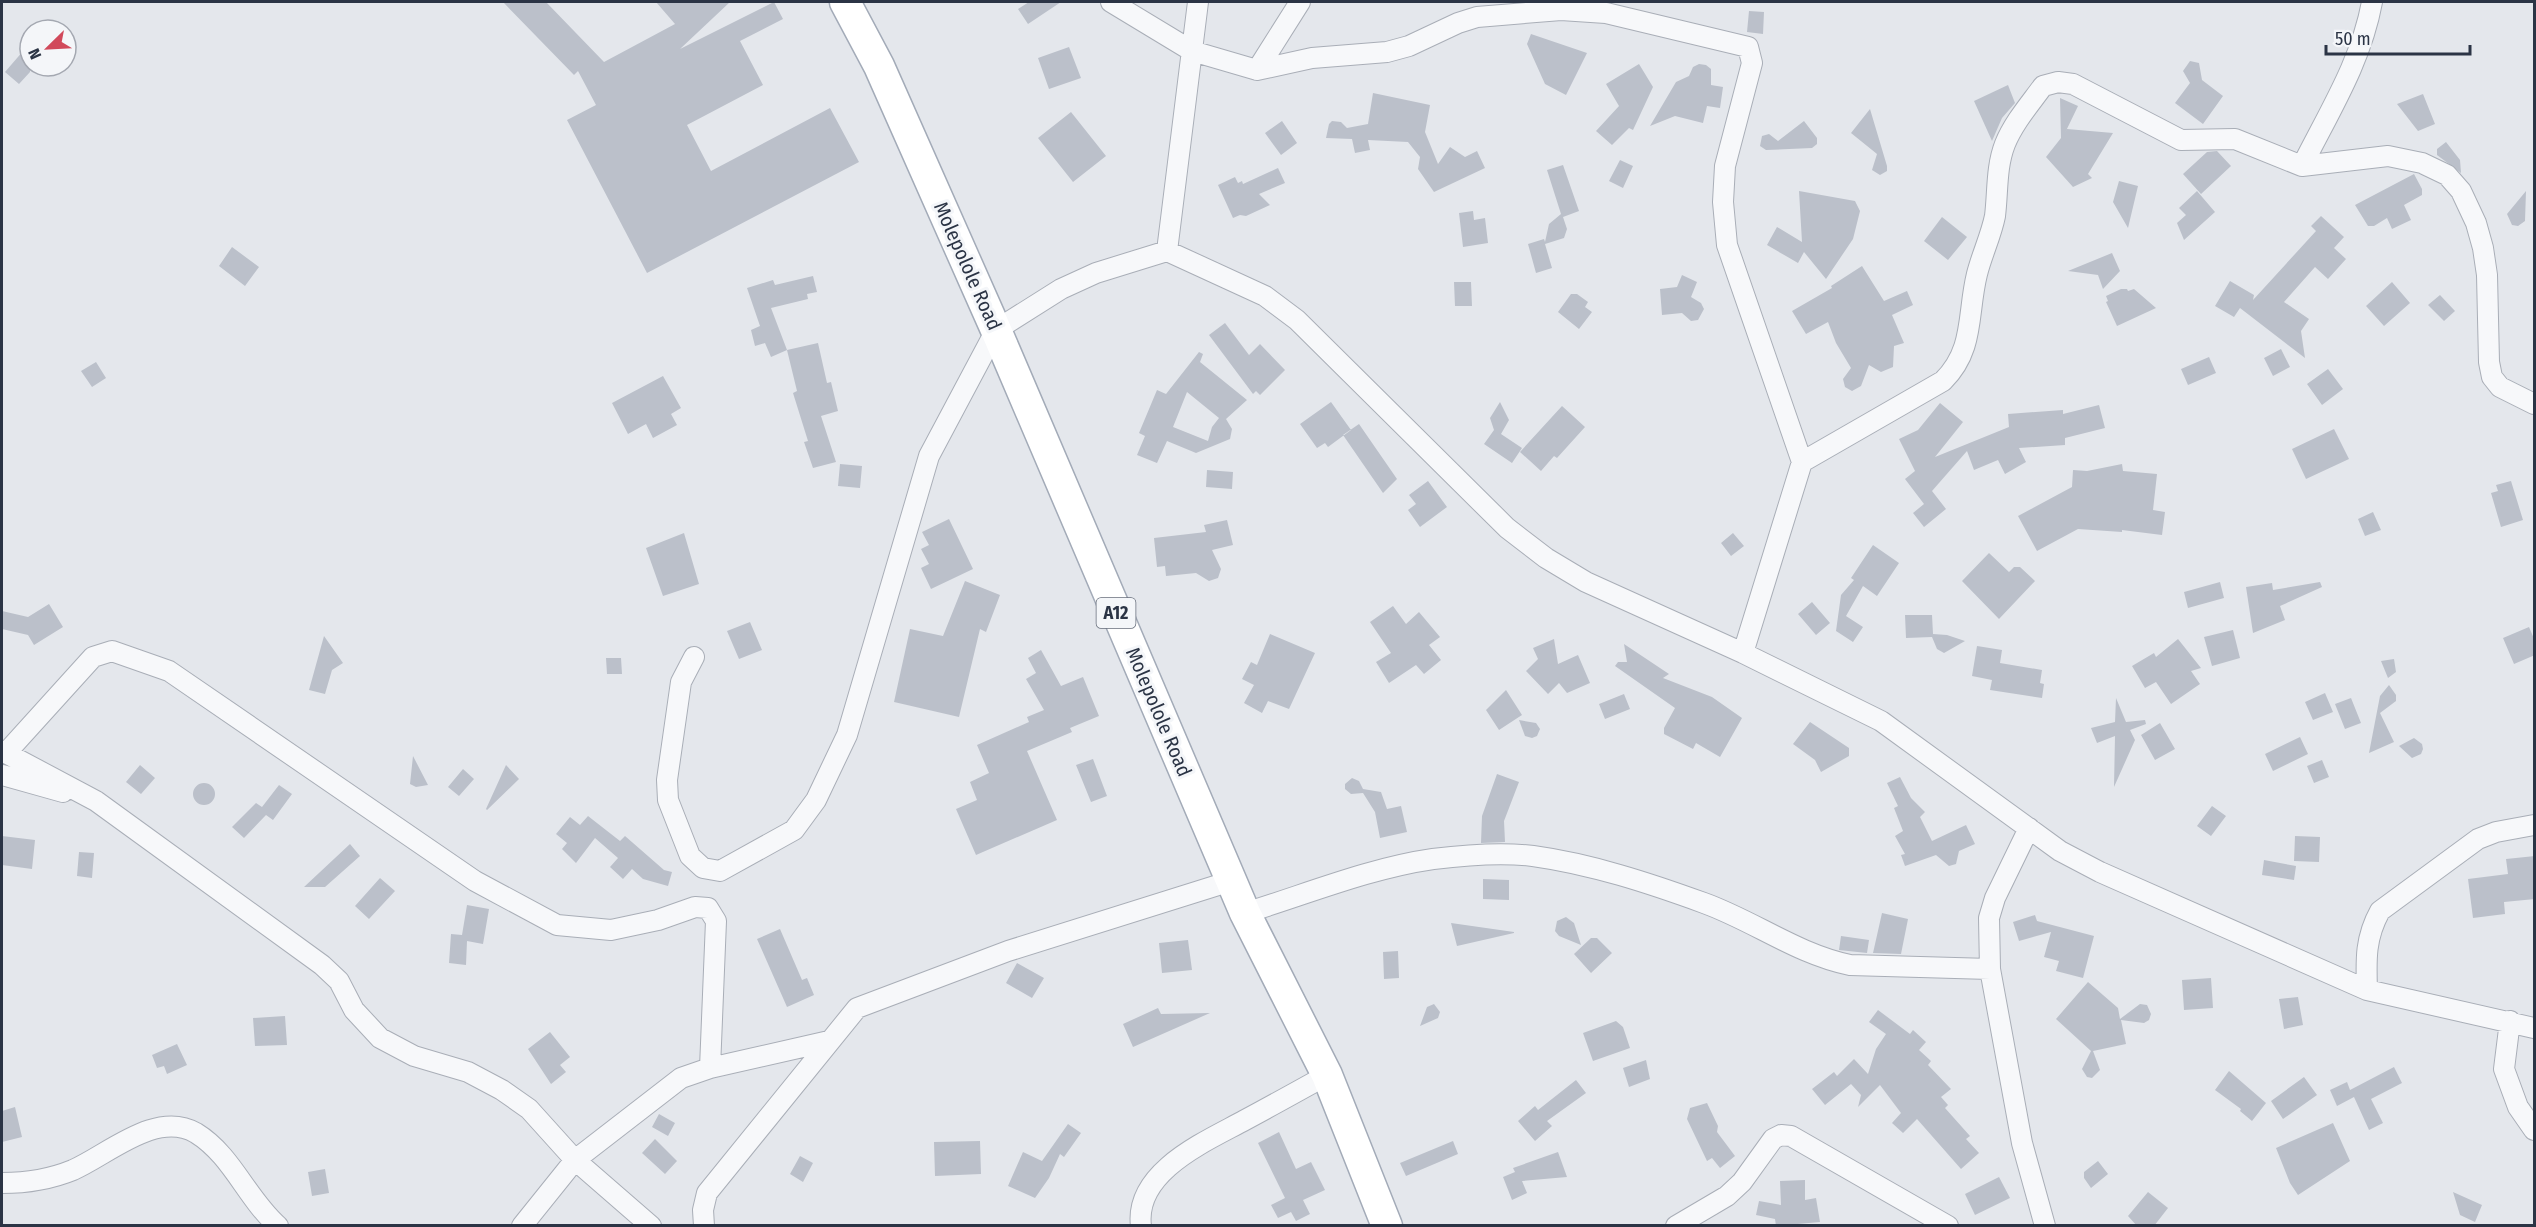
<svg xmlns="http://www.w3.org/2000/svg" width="2536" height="1227" font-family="'Fira Sans Condensed',sans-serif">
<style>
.building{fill:#bbc0ca;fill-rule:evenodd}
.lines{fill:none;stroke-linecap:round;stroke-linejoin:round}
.street-casing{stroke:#a9aeb7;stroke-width:22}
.primary-casing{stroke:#a3abb8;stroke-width:33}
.street{stroke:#f7f8fa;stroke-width:20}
.primary{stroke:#fff;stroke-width:30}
.labels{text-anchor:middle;stroke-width:6;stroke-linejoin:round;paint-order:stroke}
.shield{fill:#f4f6f9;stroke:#676e7b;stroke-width:1.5}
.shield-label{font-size:18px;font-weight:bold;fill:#2b3445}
.street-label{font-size:20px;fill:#2b3445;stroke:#f4f6f9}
</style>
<rect width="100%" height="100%" fill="#e4e7ec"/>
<path class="building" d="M503 2H546L604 62 675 24 656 2H730L680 49 774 2 783 19 740 41 763 85 687 125 711 171 830 108 859 162 647 273 567 120 596 105 578 71 574 75Z
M1029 2H1061L1028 24 1018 9Z
M1749 11 1764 12 1763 34 1747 32Z
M1531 34 1587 53 1566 95 1545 84 1527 44Z
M30 43V72L19 84 5 72Z
M1069 47 1081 78 1049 89 1038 58Z
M2190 61 2199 63 2202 80 2223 96 2203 124 2175 103 2190 83 2183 71Z
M1639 64 1653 87 1633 130 1629 128 1612 145 1596 131 1619 106 1606 84Z
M1699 64 1706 65 1711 69V85L1723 87 1720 108 1707 106 1703 123 1675 116 1650 126 1676 82 1689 76 1693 67Z
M2008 85 2015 103 2002 118 1992 141 1974 101Z
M1373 93 1430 105 1425 132 1438 164 1450 147 1465 157 1477 151 1485 168 1434 192 1418 169 1420 157 1408 142 1368 140 1370 150 1355 153 1352 139 1326 138 1329 124 1332 121 1341 122 1347 128 1368 124Z
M2423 94 2435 124 2418 131 2397 104Z
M2060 98 2078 106 2065 133 2067 129 2113 133 2088 174 2092 178 2073 187 2046 157 2061 138Z
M1870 109 1887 166V171L1880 175 1872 170 1877 154 1851 133Z
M1071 112 1106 156 1073 182 1038 138Z
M1282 121 1297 143 1281 155 1265 133Z
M1804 121 1817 138V144L1812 148 1766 150 1760 146 1762 136 1769 134 1778 141Z
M2446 142 2460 160 2461 173 2437 155V149Z
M2217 151 2231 166 2201 194 2183 174 2207 152Z
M1620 160 1633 166 1623 188 1609 181Z
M1563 165 1579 211 1563 217 1567 229 1564 238 1545 244 1552 268 1536 273 1528 244 1544 239 1545 242 1549 224 1561 214 1547 170Z
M1278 168 1285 183 1259 194 1270 205 1246 216 1240 215 1233 218 1218 185 1235 177 1238 183 1242 181 1243 184Z
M2414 174 2422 189V195L2404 205 2411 220 2392 229 2387 218 2374 226H2368L2355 205Z
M2119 181 2138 186 2128 228 2113 202Z
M1799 191 1855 201 1860 211 1853 239 1826 279 1804 252 1798 263 1767 245 1777 227 1802 242Z
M2197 191 2215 212 2184 240 2177 223 2186 215 2179 208Z
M2526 191 2525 221 2518 226 2512 225 2507 214Z
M1473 211 1474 220 1485 218 1488 243 1463 247 1459 213Z
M2321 216 2344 237 2334 248 2346 259 2328 279 2315 267 2284 302 2309 319 2301 331 2305 358 2240 308 2234 317 2215 306 2230 281 2254 295 2253 300 2316 231 2311 226Z
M1942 217 1967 237 1948 260 1924 241Z
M232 247 259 267 245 286 219 266Z
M2112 253 2120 271 2103 289 2098 275 2068 271Z
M1862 266 1884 301 1907 291 1913 305 1892 315 1904 343 1894 346 1893 367 1881 372 1869 365 1861 386 1852 391 1845 387 1843 379 1851 368 1836 343 1828 322 1806 334 1792 311 1832 288 1831 286Z
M1682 275 1697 282 1691 297 1701 303 1704 309 1698 320 1691 321 1682 313 1662 315 1660 289 1677 287Z
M813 276 817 292 807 294 808 299 771 308 787 350 771 357 765 343 755 346 751 330 760 326 747 288 773 280 775 285Z
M1454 282H1471L1472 306H1455Z
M2392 282 2410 303 2384 326 2366 306Z
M2121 289H2127L2128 291 2134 289 2156 308 2117 326 2106 302 2108 301 2106 296Z
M1571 294H1577L1588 302 1585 307 1592 312 1579 329 1558 312Z
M2440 295 2455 311 2444 321 2428 305Z
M1225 323 1249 355 1260 344 1285 370 1260 395 1256 391 1253 394 1209 335Z
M818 343 827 383 831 382 838 411 821 416 836 462 813 468 804 442 808 441 793 393 797 391 787 350Z
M2281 349 2290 367 2273 376 2264 358Z
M1199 352 1203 354 1200 362 1247 400 1226 419 1232 429 1230 439 1196 453 1167 441 1157 463 1137 455 1145 436 1139 433 1157 390 1166 394ZM1187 392 1219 418 1212 427 1208 441 1173 427Z
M2209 357 2216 373 2188 385 2181 369Z
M96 362 106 378 92 387 81 371Z
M2328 369 2343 389 2322 405 2307 384Z
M663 376 681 408 671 414 677 425 653 438 646 424 628 434 612 403Z
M1331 402 1351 430 1328 447 1325 443 1317 448 1300 424Z
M1500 402 1509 420 1501 434 1522 448 1512 463 1484 444 1494 430 1490 418Z
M1940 403 1963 422 1935 457 2009 427 2008 414 2063 410V414L2099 405 2105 428 2065 438V445L2019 448 2026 462 2005 474 1998 460 1974 470 1967 451 1932 491 1946 509 1924 527 1913 513 1924 504 1905 479 1915 471 1899 439 1918 430Z
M1562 406 1585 427 1557 458 1554 456 1541 471 1520 452Z
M1359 424 1397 479 1383 493 1343 435Z
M2334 429 2349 459 2306 479 2292 449Z
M840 464 862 466 860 488 838 486Z
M2122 464 2123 471 2157 474 2153 510 2165 512 2162 535 2122 530V532L2078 529 2037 551 2018 516 2072 487 2073 470 2087 471Z
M1207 470 1233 472 1232 489 1206 487Z
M1428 481 1447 507 1420 527 1408 510 1416 504 1409 495Z
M2511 481 2523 520 2501 527 2491 493 2498 491 2496 485Z
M2373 512 2381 530 2365 536 2358 519Z
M949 519 973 569 931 589 921 568 929 564 921 549 929 545 922 532Z
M1227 520 1233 545 1212 550 1221 569 1218 578 1209 581 1196 573 1166 576 1165 566 1157 567 1154 538 1206 532 1204 525Z
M684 533 699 584 663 596 646 548Z
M1733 533 1744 546 1731 556 1721 543Z
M1873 545 1899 563 1877 596 1863 586 1846 616 1863 627 1853 642 1836 631 1841 595 1854 580 1851 578Z
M1989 553 2009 572 2014 567H2020L2035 581 1999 619 1962 581Z
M965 581 1000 595 986 632 980 629 959 717 894 702 910 629 943 636Z
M2220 582 2224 598 2188 608 2184 592Z
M2320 582 2322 587 2280 606 2285 620 2253 633 2246 587 2272 583 2273 590Z
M1812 602 1830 623 1816 635 1798 614Z
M49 604 63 627 34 645 28 635 2 629V611L28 617Z
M1393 606 1406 624 1419 612 1440 637 1429 645 1441 660 1424 674 1416 665 1389 683 1376 662 1391 653 1370 622Z
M1905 615H1932L1933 634 1947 635 1965 641 1944 653 1937 649 1932 637 1906 638Z
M750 622 762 650 739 659 727 631Z
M2529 627 2535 641V655L2514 664 2503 638Z
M2233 630 2240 658 2212 666 2204 637Z
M1270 634 1315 653 1289 709 1268 701 1262 713 1244 703 1254 685 1242 679 1251 662 1257 665Z
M324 636 343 663 332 670 325 694 309 690Z
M1554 639 1558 664 1578 655 1590 683 1567 693 1559 683 1548 694 1526 671 1538 659 1533 648Z
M2178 639 2201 668 2191 671 2200 684 2171 704 2156 682 2145 688 2132 666 2154 653 2156 657Z
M1624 644 1669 674 1663 678 1712 697 1742 718 1720 757 1696 743 1693 749 1664 734V728L1675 708 1615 666 1618 662H1627Z
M1977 646 2002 650 2000 663 2042 670 2040 683 2044 684 2042 698 1990 690 1992 680 1972 676Z
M1041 650 1061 686 1083 677 1099 716 1070 728 1072 732 1027 751 1057 820 976 855 956 809 977 800 970 782 989 773 977 745 1029 722 1027 717 1044 710 1026 679 1036 673 1028 658Z
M606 658H621L622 674H607Z
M2394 659 2396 672 2388 678 2381 661Z
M2389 685 2396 695V701L2380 713 2394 742 2369 753 2380 696Z
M1506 690 1522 715 1499 730 1486 710Z
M2325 693 2333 712 2313 720 2305 702Z
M1624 694 1630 709 1605 719 1599 704Z
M2116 698 2126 722 2145 720 2146 724 2130 730 2135 740 2114 787 2115 736 2097 743 2091 728 2115 722Z
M2351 698 2361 723 2345 729 2335 704Z
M1519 720 1536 723 1540 729 1537 736 1532 738 1525 736Z
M1810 722 1849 748V756L1821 772 1815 760 1793 744Z
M2160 723 2175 749 2155 760 2141 735Z
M2300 737 2308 754 2273 771 2265 754Z
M2414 738 2422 744 2423 749 2421 754 2412 758 2399 746Z
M413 756 428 785 416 787 410 784Z
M1093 759 1107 796 1091 802 1076 765Z
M2322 760 2329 777 2314 783 2307 766Z
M140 765 155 778 141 794 126 782Z
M506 765 519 779 487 810 486 809Z
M463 769 474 779 459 796 448 787Z
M1497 774 1519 782 1504 821 1505 842 1481 843 1482 816Z
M1900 777 1911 798 1925 812 1920 817 1932 841 1966 825 1975 844 1959 851 1956 864 1949 866 1936 855 1905 866 1901 855 1905 854 1895 836 1903 831 1894 808 1898 806 1887 783Z
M1352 778 1359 781 1363 789 1381 792 1387 809 1401 806 1407 832 1380 838 1375 812 1363 793 1351 794 1345 789V784Z
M193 794a11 11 0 1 1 22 0a11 11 0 1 1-22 0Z
M279 785 292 794 273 820 266 815 244 838 232 827 256 803 262 807Z
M2212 806 2226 816 2211 836 2197 826Z
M588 816 620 841 625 836 664 870 672 872 668 886 643 879 632 869 623 879 610 867 618 858 595 838 576 863 562 849 567 843 556 834 570 817 580 825Z
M2 836 35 840 32 869 2 865Z
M2295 836 2320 837 2319 862 2294 861Z
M350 844 360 856 325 887H304Z
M79 852 94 853 92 878 77 876Z
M2535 856V899L2504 902 2505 914 2473 918 2468 879 2508 874 2506 859Z
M2264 860 2296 866 2294 880 2262 875Z
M380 878 395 891 369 919 355 906Z
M1483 879 1509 880V900L1483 899Z
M467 905 489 909 483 944 467 941 466 965 449 963 451 934 462 935Z
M1882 913 1908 919 1901 954 1873 953Z
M2035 915 2037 921 2094 936 2083 978 2056 971 2059 961 2044 957 2051 932 2019 941 2013 922Z
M1566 917 1574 923 1581 945 1559 936 1555 931 1557 921Z
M1451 923 1514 932V933L1457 946Z
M780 929 802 980 807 978 814 995 787 1007 757 939Z
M1841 936 1869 940 1867 953 1839 950Z
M1591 938H1597L1612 953 1591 973 1574 954Z
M1188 940 1192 970 1162 973 1159 943Z
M1398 951 1399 978 1384 979 1383 952Z
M1017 963 1044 978 1032 998 1006 983Z
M2211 978 2213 1008 2184 1010 2182 980Z
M2088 982 2118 1008 2120 1019 2140 1004 2147 1005 2151 1014 2149 1020 2144 1023 2121 1020 2126 1044 2093 1051 2100 1070 2092 1078 2087 1077 2082 1069 2091 1051 2056 1019Z
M2298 997 2303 1025 2284 1029 2279 999Z
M1434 1004 1440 1012 1438 1018 1420 1026 1427 1007Z
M1158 1008 1161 1014 1210 1013 1133 1047 1123 1024Z
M1878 1010 1910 1034 1913 1030 1926 1042 1919 1050 1931 1061 1928 1065 1951 1089 1941 1097 1948 1105 1945 1108 1970 1136 1966 1139 1979 1153 1961 1169 1917 1119 1903 1133 1892 1123 1901 1113 1880 1085 1858 1107 1861 1095 1851 1084 1825 1105 1812 1089 1834 1072 1837 1076 1854 1059 1868 1074 1876 1049 1886 1034 1869 1022Z
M285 1016 287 1045 255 1046 253 1018Z
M1616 1021 1623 1027 1630 1048 1593 1061 1583 1033Z
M550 1032 570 1057 560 1065 566 1072 551 1084 528 1049Z
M177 1044 187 1065 167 1074 164 1066 157 1068 152 1055Z
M1646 1060 1650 1079 1629 1087 1623 1068Z
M2394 1067 2402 1083 2371 1099 2383 1123 2369 1130 2354 1097 2337 1106 2330 1090 2347 1082 2350 1090Z
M2229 1071 2266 1103 2252 1121 2240 1111 2241 1109 2215 1090Z
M2304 1077 2317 1095 2283 1119 2271 1101Z
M1576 1080 1586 1093 1547 1121 1552 1126 1535 1141 1518 1121 1535 1106 1538 1110Z
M1707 1103 1718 1126 1717 1132 1735 1156 1720 1168 1712 1158 1707 1161 1687 1119 1690 1108Z
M15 1107 22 1137 2 1142V1111Z
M659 1114 675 1123 668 1136 652 1127Z
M2333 1123 2350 1161 2298 1195 2290 1183 2276 1148Z
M1068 1124 1081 1133 1064 1157 1060 1154 1049 1178 1035 1198 1008 1186 1023 1152 1042 1161Z
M1279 1132 1296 1169 1311 1162 1325 1190 1303 1200 1310 1214 1296 1221 1291 1212 1278 1218 1271 1205 1285 1198 1258 1143Z
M655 1139 677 1161 665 1174 642 1153Z
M980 1141 981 1174 935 1176 934 1142Z
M1453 1141 1458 1154 1406 1176 1400 1163Z
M1558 1152 1567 1177 1522 1181 1527 1193 1512 1200 1503 1177 1515 1172 1513 1168Z
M800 1156 813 1163 803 1182 790 1174Z
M2098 1161 2108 1174 2091 1188 2084 1178V1172Z
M325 1169 329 1193 312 1196 308 1172Z
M1999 1177 2010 1198 1975 1215 1965 1194Z
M1805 1180V1200L1816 1198 1820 1222 1776 1226 1775 1219 1756 1215 1759 1201 1781 1205 1780 1181Z
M2148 1192 2168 1208 2154 1226H2137L2128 1216Z
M2453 1192 2482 1205 2475 1222 2460 1215Z"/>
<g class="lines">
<g class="street-casing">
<path id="street" d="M1111 2 1192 51 1257 70 1312 58 1387 52 1409 46 1458 23 1477 17 1561 10 1606 13 1748 47 1752 63 1725 166 1723 202 1727 245 1802 462 1743 653
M1198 2 1167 251 1265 296 1297 320 1507 528 1546 558 1586 582 1743 653 1881 721 2060 851 2100 872 2367 990 2534 1028
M1257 70 1300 2
M2302 166C2329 112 2361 62 2372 2
M1802 462 1943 381C1975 349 1967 314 1977 274 1982 254 1991 236 1995 216 1998 192 1996 167 2005 144 2014 122 2030 104 2043 86L2058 82 2073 84 2181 140 2235 139 2302 166 2388 156 2422 163 2447 175 2461 191 2476 223 2483 248 2487 275 2489 362 2492 377 2500 387 2534 404
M694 657 681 682 667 780 668 800 690 856 703 868 720 871 794 830 816 800 847 735 929 456 996 330 1061 289 1096 273 1167 251
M2 751 96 801 322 965 339 981 354 1010 380 1038 414 1056 468 1072 502 1090 529 1109 575 1160 651 1226
M6 753 93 657 112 651 169 671 475 881 557 925 611 930 658 920 695 907 708 908 716 921 710 1068
M2 775 63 792
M2029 828 1995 898 1989 918 1990 969 2022 1143 2045 1226
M1245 913C1307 894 1370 868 1433 859 1465 855 1502 852 1533 856 1591 864 1649 883 1704 903 1754 921 1797 954 1850 965L1990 969
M2367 990C2366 960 2365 938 2380 911L2478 839 2496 832 2534 825
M2510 1021 2504 1069 2518 1107 2534 1130
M2 1183C25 1183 51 1179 73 1170 109 1154 156 1110 196 1133 232 1155 247 1199 278 1226
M522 1226 575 1160 681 1078 710 1068 829 1041
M704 1226 703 1210 707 1193 857 1008 1008 951 1231 881
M1141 1226C1134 1171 1207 1141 1245 1120 1273 1105 1300 1090 1327 1075
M1676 1226 1727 1196 1742 1182 1773 1139 1781 1135 1791 1136 1948 1226"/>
</g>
<g class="primary-casing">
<path id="primary" d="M845 2 879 66 996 330 1245 913 1327 1075 1387 1226"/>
</g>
<use href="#street" class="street"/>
<use href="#primary" class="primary"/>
</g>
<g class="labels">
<rect class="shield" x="1096.5" y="598" width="39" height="30" rx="4.5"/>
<g class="shield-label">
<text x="1116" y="619">A12</text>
</g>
<g class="street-label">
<text transform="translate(968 266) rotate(66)" y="7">Molepolole Road</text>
<text transform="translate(1159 712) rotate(67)" y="7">Molepolole Road</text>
</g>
</g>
<rect width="2536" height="1227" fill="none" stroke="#2b3445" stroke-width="6"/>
<g transform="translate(48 48) rotate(246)"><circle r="28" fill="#f4f6f9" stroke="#a4a8b1" stroke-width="1.5"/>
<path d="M0-4.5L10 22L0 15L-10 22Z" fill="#d1495b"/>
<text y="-9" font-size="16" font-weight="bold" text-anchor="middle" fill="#2b3445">N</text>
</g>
<path d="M2326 45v9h144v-9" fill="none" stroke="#2b3445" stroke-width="3"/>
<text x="2335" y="45" font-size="18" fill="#2b3445" stroke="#f4f6f9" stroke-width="4.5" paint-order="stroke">50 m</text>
</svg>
